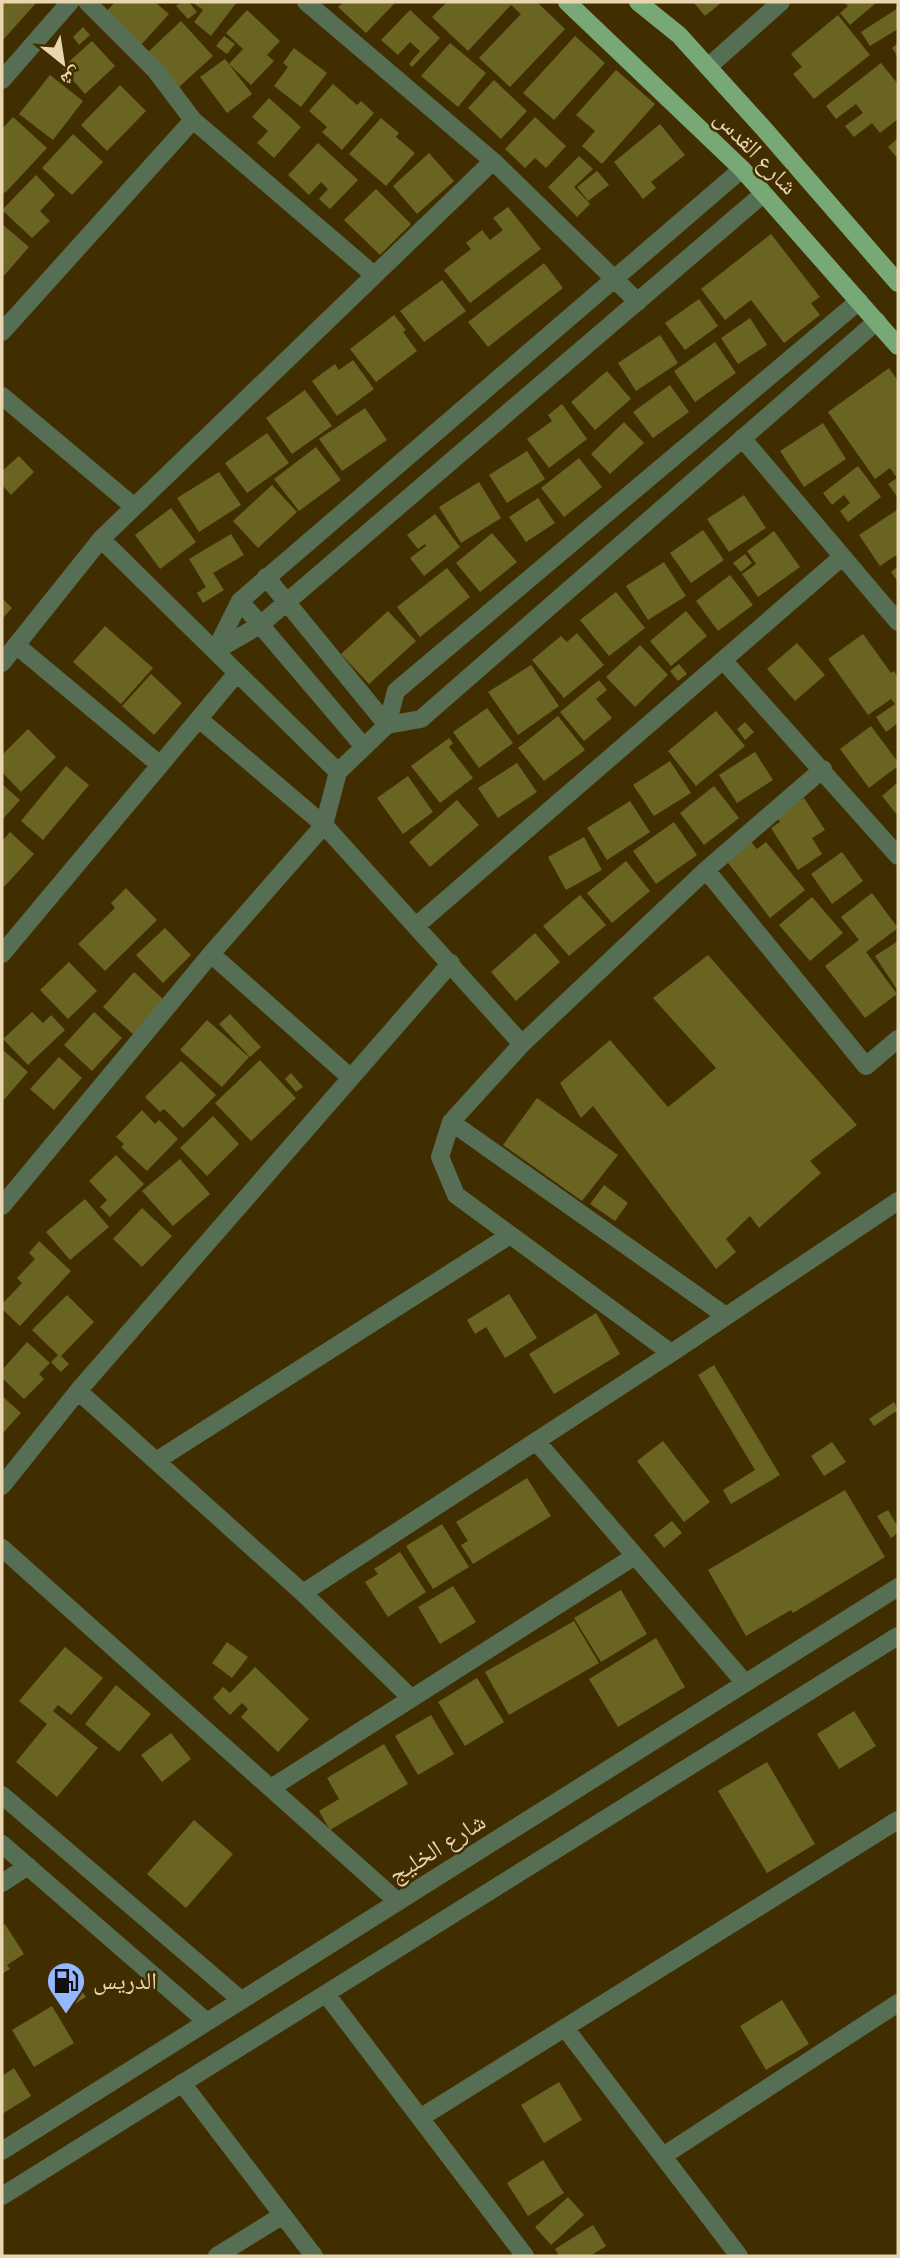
<svg xmlns="http://www.w3.org/2000/svg" width="900" height="2258" font-family="'Golos Text','Noto Naskh Arabic',sans-serif">
<style>
.building{fill:#6a6422}
.lines{fill:none;stroke-linecap:round;stroke-linejoin:round}
.minor{stroke:#556e54;stroke-width:18}
.major{stroke:#77a875;stroke-width:18}
.labels{text-anchor:middle;stroke-width:5;stroke-linejoin:round;paint-order:stroke}
.street-label{font-size:24px;fill:#e9d6b0;stroke:#412e00}
.poi-label{font-size:24px;fill:#e9d6b0;stroke:#412e00;text-anchor:start}
</style>
<rect width="100%" height="100%" fill="#412e00"/>
<path class="building" d="M2 2H37L2 41Z
M115 2H155L169 14 140 46 104 14Z
M181 2H189L197 12 188 19 176 6Z
M192 2H237L211 36 194 22 203 10Z
M344 2H396L366 33 338 7Z
M447 2H537L565 29 510 87 479 58 521 14 511 5 468 51 432 17Z
M693 2H722L705 16Z
M844 2H877L850 25 840 13 848 6Z
M898 8V29L870 46 861 32Z
M247 10 280 41 267 55 274 61 251 85 229 64 243 49 226 33Z
M410 10 440 38 412 67 409 64 420 51 410 42 398 55 381 40Z
M838 15 870 55 814 99 793 74 802 67 791 54Z
M181 21 213 56 179 87 147 53Z
M83 27 90 35 79 45 73 37Z
M224 36 235 44 227 54 216 46Z
M575 36 605 63 554 120 523 93Z
M92 41 115 66 85 94 62 68Z
M450 43 486 73 458 107 421 76Z
M898 43V57L892 48Z
M294 48 327 73 301 107 274 86 288 67 283 63Z
M225 59 252 94 227 113 200 77Z
M881 63 898 84V119L880 133 872 123 854 137 845 126 863 113 856 104 836 119 826 106Z
M616 70 655 104 602 164 582 146 595 131 576 115Z
M50 75 83 101 53 140 19 114Z
M494 80 527 111 501 139 468 108Z
M333 84 357 105 361 101 374 113 342 150 322 132 327 127 309 111Z
M120 85 146 111 107 151 81 125Z
M269 98 301 127 274 158 257 143 268 131 252 117Z
M13 117 47 148 5 193 2 190V129Z
M535 117 566 146 546 168 535 158 525 168 505 149Z
M381 118 399 133 396 137 415 153 386 186 349 154Z
M660 124 685 155 651 182 656 188 643 199 614 162Z
M73 134 103 162 72 195 42 168Z
M898 138V159L888 147Z
M318 143 358 180 330 209 319 199 328 189 321 182 309 195 288 175Z
M429 153 454 181 417 214 393 186Z
M579 156 593 169 574 187 590 204 577 217 548 187Z
M597 171 609 185 588 201 577 187Z
M36 175 55 195 40 211 50 221 32 238 2 210Z
M376 189 411 224 380 255 344 220Z
M508 207 541 249 470 303 444 270 471 249 466 243 482 230 490 240 503 230 493 218Z
M2 224 29 247 2 278Z
M771 234 820 297 811 303 820 315 784 343 751 300 725 320 701 289Z
M544 263 563 288 488 347 468 322Z
M442 280 466 311 424 342 400 311Z
M699 299 718 326 685 350 665 323Z
M394 315 406 330 403 332 417 351 376 382 350 349Z
M750 318 767 345 738 364 721 338Z
M660 335 678 363 636 391 618 363Z
M715 342 736 373 695 402 674 371Z
M353 360 374 389 337 416 312 381 335 364 339 370Z
M889 368 898 381V498L888 484 897 478 890 468 875 479 828 412Z
M607 371 631 399 595 430 571 402Z
M670 385 689 412 653 438 633 412Z
M305 390 332 426 292 454 266 418Z
M562 404 587 439 549 468 527 439 552 421 548 415Z
M365 408 387 440 342 471 319 439Z
M624 422 644 443 610 474 591 454Z
M823 423 846 459 804 487 780 451Z
M267 433 289 463 247 493 225 463Z
M316 447 341 480 299 511 274 479Z
M527 451 545 479 507 503 489 475Z
M19 456 34 472 11 495 2 485V471Z
M579 458 602 487 564 517 541 488Z
M858 466 881 497 848 522 840 511 850 503 844 495 832 505 823 493Z
M219 472 241 505 199 532 177 498Z
M479 482 501 518 461 543 439 507Z
M272 485 297 512 258 548 233 521Z
M744 495 766 528 729 552 707 519Z
M538 498 555 523 526 542 509 517Z
M171 508 196 542 160 569 135 535Z
M897 510 898 554 880 566 859 535Z
M435 514 460 547 424 576 410 558 426 546 425 544 418 549 407 535Z
M703 530 724 560 691 583 670 553Z
M774 531 800 567 758 597 742 574 756 564 747 551Z
M492 533 517 562 480 592 456 563Z
M231 534 244 555 213 573 224 590 203 603 197 593 206 587 189 559Z
M745 554 752 563 741 572 733 563Z
M664 562 686 596 648 620 626 586Z
M898 566V582L891 572Z
M447 568 470 597 420 637 397 607Z
M730 575 753 605 718 631 696 601Z
M616 592 645 628 609 656 580 620Z
M3 599 12 608 2 619V601Z
M388 611 416 641 369 684 341 654Z
M686 611 707 636 671 666 650 641Z
M105 626 153 668 121 704 73 662Z
M577 633 604 665 564 698 532 660 561 636 567 642Z
M863 634 891 673 894 671 898 678V723L886 732 876 717 895 704 891 699 868 715 828 659Z
M797 643 825 675 795 701 767 669Z
M640 645 668 675 635 707 606 677Z
M679 664 687 674 678 681 670 671Z
M531 665 559 706 518 735 488 692Z
M151 674 182 703 154 735 122 706Z
M599 680 607 690 596 699 612 718 584 741 560 712Z
M487 708 513 743 479 768 453 732Z
M716 711 745 746 696 786 668 751Z
M558 716 585 750 544 781 518 748Z
M745 722 754 732 745 740 737 729Z
M871 726 898 762V766L869 788 840 749Z
M28 729 56 757 21 792 2 772V755Z
M449 738 453 743 449 747 473 778 440 803 411 766Z
M755 752 773 780 737 803 719 775Z
M670 761 691 793 654 816 633 785Z
M517 763 537 792 498 818 478 788Z
M66 766 89 785 43 840 21 821Z
M408 776 433 812 403 834 377 798Z
M898 782V816L882 796Z
M2 784 20 800 2 820Z
M714 786 739 818 704 845 680 813Z
M804 798 825 830 812 838 822 854 798 870 771 828 780 822 776 815Z
M457 800 479 825 430 867 409 842Z
M630 801 650 832 607 860 587 828Z
M674 822 697 855 656 884 633 851Z
M10 832 34 854 4 887 2 884V841Z
M584 837 602 870 566 890 548 857Z
M747 837 757 849 766 842 805 890 770 918 723 856Z
M842 852 863 881 832 904 811 874Z
M626 861 650 891 612 923 587 893Z
M126 888 157 920 105 971 78 944 115 908 111 903Z
M872 893 898 928 866 952 897 994 865 1018 825 966 859 940 841 917Z
M580 895 606 925 569 956 543 926Z
M812 897 843 933 810 961 779 925Z
M165 928 191 955 163 983 136 955Z
M535 933 560 962 516 1001 491 972Z
M898 941V991L875 956Z
M708 955 857 1125 810 1161 821 1173 759 1228 750 1216 726 1239 736 1252 716 1269 593 1106 581 1118 560 1083 610 1040 668 1107 716 1068 653 998Z
M69 962 97 991 68 1019 40 990Z
M134 972 164 1000 133 1034 103 1007Z
M32 1012 43 1023 51 1015 65 1030 28 1065 3 1039Z
M94 1012 122 1038 92 1071 64 1045Z
M230 1014 261 1047 250 1057 219 1024Z
M207 1020 249 1057 222 1087 180 1050Z
M2 1049 28 1072 2 1102Z
M59 1057 82 1078 54 1110 30 1089Z
M260 1060 296 1098 251 1141 215 1103Z
M181 1061 216 1095 183 1128 164 1109 160 1112 145 1097Z
M291 1073 303 1087 296 1092 285 1079Z
M537 1098 618 1155 582 1201 503 1145Z
M142 1110 155 1124 159 1120 178 1139 147 1171 121 1147 124 1144 116 1137Z
M213 1116 239 1144 207 1176 180 1148Z
M116 1155 144 1184 110 1217 100 1207 107 1200 89 1181Z
M180 1159 210 1194 173 1226 142 1191Z
M604 1185 628 1203 615 1221 590 1204Z
M85 1199 109 1227 70 1260 46 1232Z
M142 1208 172 1236 142 1267 113 1239Z
M39 1241 71 1271 20 1326 2 1309V1304L22 1283 17 1278 35 1259 29 1253Z
M509 1294 537 1338 505 1358 486 1327 475 1334 467 1320Z
M67 1295 94 1322 61 1356 69 1364 61 1372 51 1362 58 1355 32 1330Z
M596 1313 620 1354 554 1394 529 1354Z
M27 1342 50 1363 39 1374 44 1379 24 1399 2 1378V1370Z
M714 1365 780 1475 731 1504 723 1490 755 1470 698 1375Z
M2 1396 21 1413 2 1434Z
M894 1402 898 1410 874 1426 869 1419Z
M663 1441 710 1502 684 1522 637 1461Z
M832 1442 846 1462 824 1476 811 1456Z
M527 1478 551 1516 473 1564 461 1545 468 1541 456 1522Z
M845 1490 885 1557 793 1613 791 1610 746 1636 708 1570Z
M888 1510 898 1527V1533L891 1538 877 1516Z
M672 1521 682 1533 664 1548 654 1535Z
M442 1524 469 1567 433 1589 406 1546Z
M400 1552 426 1592 388 1617 365 1582 378 1574 374 1569Z
M453 1586 476 1622 440 1644 418 1607Z
M621 1590 647 1634 601 1662 574 1618Z
M574 1621 599 1663 509 1715 485 1672Z
M656 1638 685 1687 618 1727 589 1679Z
M227 1642 248 1657 232 1678 212 1663Z
M65 1647 103 1678 71 1715 58 1705 53 1711 98 1748 57 1797 16 1762 47 1724 19 1701Z
M255 1667 309 1719 278 1752 241 1717 248 1709 242 1703 230 1715 213 1698 223 1687 230 1693Z
M477 1678 504 1722 465 1746 438 1702Z
M116 1685 151 1714 119 1752 85 1724Z
M854 1711 876 1746 839 1769 817 1734Z
M431 1715 454 1754 418 1775 395 1736Z
M171 1733 191 1759 162 1782 141 1755Z
M384 1744 408 1784 330 1830 319 1811 339 1799 327 1778Z
M767 1762 815 1844 767 1873 718 1791Z
M194 1820 233 1854 186 1908 147 1874Z
M5 1924 24 1954 7 1965 10 1969 2 1974V1926Z
M76 1982 86 1997 73 2005 63 1990Z
M782 2000 809 2044 766 2070 740 2026Z
M52 2006 74 2043 34 2067 12 2030Z
M14 2068 31 2096 2 2114V2076Z
M559 2082 582 2120 544 2143 521 2105Z
M543 2160 564 2193 528 2216 507 2183Z
M568 2197 584 2215 551 2245 535 2227Z
M593 2225 606 2246 590 2256H559L555 2249Z"/>
<g class="lines">
<path class="minor" d="M87 2 156 71 193 120
M306 2 493 161 638 302
M708 67 781 2
M2 80 70 2
M2 332 193 120 374 275
M2 396 133 506
M742 438 898 622
M101 539 338 772
M266 577 387 725 421 719 877 321
M240 601 364 747
M16 645 160 765
M215 651 240 601 742 169
M215 651 260 625 763 194
M723 660 898 856
M2 663 101 539 493 161
M199 719 324 825 522 1044
M706 870 866 1066 898 1039
M417 925 842 557
M2 954 237 673
M211 954 351 1078
M451 1122 726 1316
M2 1206 211 954 324 825 338 772 387 725 396 691 859 301
M671 1353 456 1195 440 1157 451 1122 522 1044 706 870 823 769
M78 1391 303 1593 411 1698
M536 1441 745 1683
M156 1461 510 1235
M2 1486 78 1391 451 963
M2 1548 398 1902
M303 1593 676 1350 898 1201
M271 1788 635 1556
M2 1795 241 2000
M2 1844 207 2022
M2 1883 28 1866
M326 1994 525 2256
M565 2028 739 2256
M182 2083 314 2256
M420 2118 898 1820
M2 2151 898 1587
M663 2156 898 2003
M2 2196 898 1636
M217 2256 283 2215"/>
<path class="major" d="M567 2 742 169 898 346
M638 2 679 35 765 130 898 283"/>
</g>
<defs>
<g id="fuel-pin" transform="scale(2.0125)"><path d="M0 17L-7.5 6A9.5 9.5 0 1 1 7.5 6Z" fill="#94b7fd" stroke="#412e00"/><path d="M-5.5-6h7V0h2V4h1.3V-2.5L3-4.5l.8-.8L6-3V5H2.5V1h-1V6h-7ZM-4.2-4.7v3.2H.2V-4.7Z" fill="#111"/></g>
</defs>
<g fill-rule="evenodd">
<use href="#fuel-pin" x="66" y="1981"/>
</g>
<g class="labels">
<g class="street-label">
<text transform="translate(756 152) rotate(46)" y="8">شارع القدس</text>
<text transform="translate(437 1848) rotate(-32)" y="8">شارع الخليج</text>
</g>
<g class="poi-label">
<text x="93" y="1989">الدريس</text>
</g>
</g>
<rect width="900" height="2258" fill="none" stroke="#e9d6b0" stroke-width="7"/>
<g transform="translate(63 63) rotate(150)" stroke="#412e00" stroke-width="5" paint-order="stroke">
<path d="M0-5L12 26L0 18L-12 26Z" fill="#e9d6b0"/>
<text y="-10" font-size="19" font-weight="bold" text-anchor="middle" fill="#e9d6b0">ش</text>
</g>
</svg>
